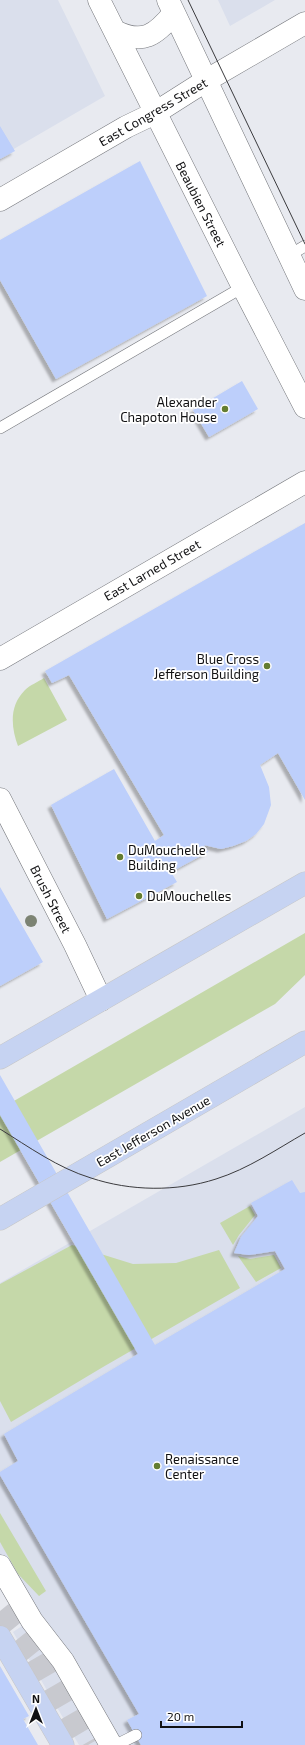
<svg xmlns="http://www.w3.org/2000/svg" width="305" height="1745" font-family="'Exo 2',sans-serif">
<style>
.built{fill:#dadfec}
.green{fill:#c5d8a9}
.building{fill:#bdcffb;filter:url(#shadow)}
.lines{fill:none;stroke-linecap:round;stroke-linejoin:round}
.primary-tunnel{stroke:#c8c9cf;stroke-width:22;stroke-dasharray:22 11;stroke-linecap:butt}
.trunk-tunnel{stroke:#c8c9cf;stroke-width:22;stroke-dasharray:22 11;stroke-linecap:butt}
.service-casing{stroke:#75777c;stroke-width:12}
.minor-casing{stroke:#75777c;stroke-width:23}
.tertiary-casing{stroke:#75777c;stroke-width:23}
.trunk-casing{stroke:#c6c6c6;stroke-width:23}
.service{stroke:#fff;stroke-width:11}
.minor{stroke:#fff;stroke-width:22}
.tertiary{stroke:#fff;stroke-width:22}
.trunk{stroke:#c6d3f2;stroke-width:22}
.tram{stroke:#3b3b3e;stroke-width:1}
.tree{fill:#7c8373}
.poi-dot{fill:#647d30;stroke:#fff;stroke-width:1.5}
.labels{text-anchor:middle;stroke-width:3.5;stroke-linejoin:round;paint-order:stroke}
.street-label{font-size:13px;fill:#111113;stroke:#fff}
.poi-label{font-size:13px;fill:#111113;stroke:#fff;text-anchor:start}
</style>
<defs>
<filter id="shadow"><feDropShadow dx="-3.5" dy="3.5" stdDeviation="1" flood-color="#0004"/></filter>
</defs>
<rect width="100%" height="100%" fill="#e8eaf0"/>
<path class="built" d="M0 0H58L105 96 0 157Z
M218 0H275L230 26Z
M305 1107V1745H79L13 1632 22 1626 0 1589V1283Z"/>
<path class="green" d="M44 678 67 720 18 746C11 727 9 706 25 690 30 685 38 682 44 678Z
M305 933V975L275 1004 0 1162V1109Z
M250 1206 255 1215 239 1235 233 1245 220 1223Z
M72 1245 133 1264 176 1263 219 1250 240 1288 103 1367 11 1422 0 1401V1284Z
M274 1255 281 1268 256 1282 238 1256 250 1259Z
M0 1513 46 1591 39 1596 18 1574 0 1542Z"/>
<path class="building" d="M0 126 15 151 0 159Z
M140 161 207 296 56 379 0 280V240Z
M242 381 258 409 209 437 193 410Z
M305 523V800L278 753 260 765 269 787 271 805 264 824 256 834 246 841 233 846 221 849 204 845 208 852 171 872 177 882 107 919 51 805 114 769 155 841 164 835 69 675 52 683 45 671Z
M0 887 43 962 0 986Z
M0 1075 155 1345 285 1269 275 1251 249 1255 234 1253 241 1237 258 1216 251 1203 292 1180 300 1193 305 1192V1745H141L127 1720 139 1714 0 1475V1472L18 1461 4 1434 138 1354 0 1115Z
M0 1666 29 1716 23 1719 38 1745H0Z"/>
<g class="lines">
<path class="primary-tunnel" d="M37 1657 88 1745"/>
<path class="trunk-tunnel" d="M0 1611 37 1657"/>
<g class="service-casing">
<path id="service" d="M290 255 305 246
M0 428 243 287
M116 1745 136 1735"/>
</g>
<g class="minor-casing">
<path id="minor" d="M0 799 75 945 101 1000"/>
</g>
<g class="tertiary-casing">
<path id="tertiary" d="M99 0 243 287 305 407
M168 0 305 289
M115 31C143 45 156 35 174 13
M0 200 126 127 155 113 207 80 305 23
M0 659 305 482
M0 1566 32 1621 63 1661 111 1745"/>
</g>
<g class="trunk-casing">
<path id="trunk" d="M0 1058 305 883
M0 1219 305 1042
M0 1637 63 1745"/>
</g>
<use href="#service" class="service"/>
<use href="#minor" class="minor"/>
<use href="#tertiary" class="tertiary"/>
<use href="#trunk" class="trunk"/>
<path class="tram" d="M188 0 305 244
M0 1129C29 1147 58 1168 91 1178 130 1191 176 1192 216 1179 248 1169 277 1149 305 1133"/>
</g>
<circle class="tree" cx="31" cy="921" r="6"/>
<g class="poi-dot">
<circle cx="225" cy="409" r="4"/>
<circle cx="267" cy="666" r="4"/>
<circle cx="120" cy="857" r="4"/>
<circle cx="139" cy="896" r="4"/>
<circle cx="157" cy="1466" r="4"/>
</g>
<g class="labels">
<g class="street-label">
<text transform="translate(153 112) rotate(-30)" y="5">East Congress Street</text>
<text transform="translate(201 204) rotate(63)" y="5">Beaubien Street</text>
<text transform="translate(152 570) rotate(-30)" y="5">East Larned Street</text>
<text transform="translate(51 899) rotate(63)" y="5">Brush Street</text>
<text transform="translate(153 1131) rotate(-30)" y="5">East Jefferson Avenue</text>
</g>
<g class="poi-label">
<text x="217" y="407" text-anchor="end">Alexander<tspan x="217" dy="15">Chapoton House</tspan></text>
<text x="259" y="664" text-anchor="end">Blue Cross<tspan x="259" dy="15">Jefferson Building</tspan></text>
<text x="128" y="855">DuMouchelle<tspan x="128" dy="15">Building</tspan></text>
<text x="147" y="901">DuMouchelles</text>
<text x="165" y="1464">Renaissance<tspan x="165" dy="15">Center</tspan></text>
</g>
</g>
<g transform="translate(36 1709)" stroke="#ffffff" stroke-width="3" paint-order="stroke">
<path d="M0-3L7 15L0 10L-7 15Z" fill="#111113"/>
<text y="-6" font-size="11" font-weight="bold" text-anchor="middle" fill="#111113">N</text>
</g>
<path d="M161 1721v6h81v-6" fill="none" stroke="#111113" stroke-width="2"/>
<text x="167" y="1721" font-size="12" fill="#111113" stroke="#ffffff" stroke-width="3" paint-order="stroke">20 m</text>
</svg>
